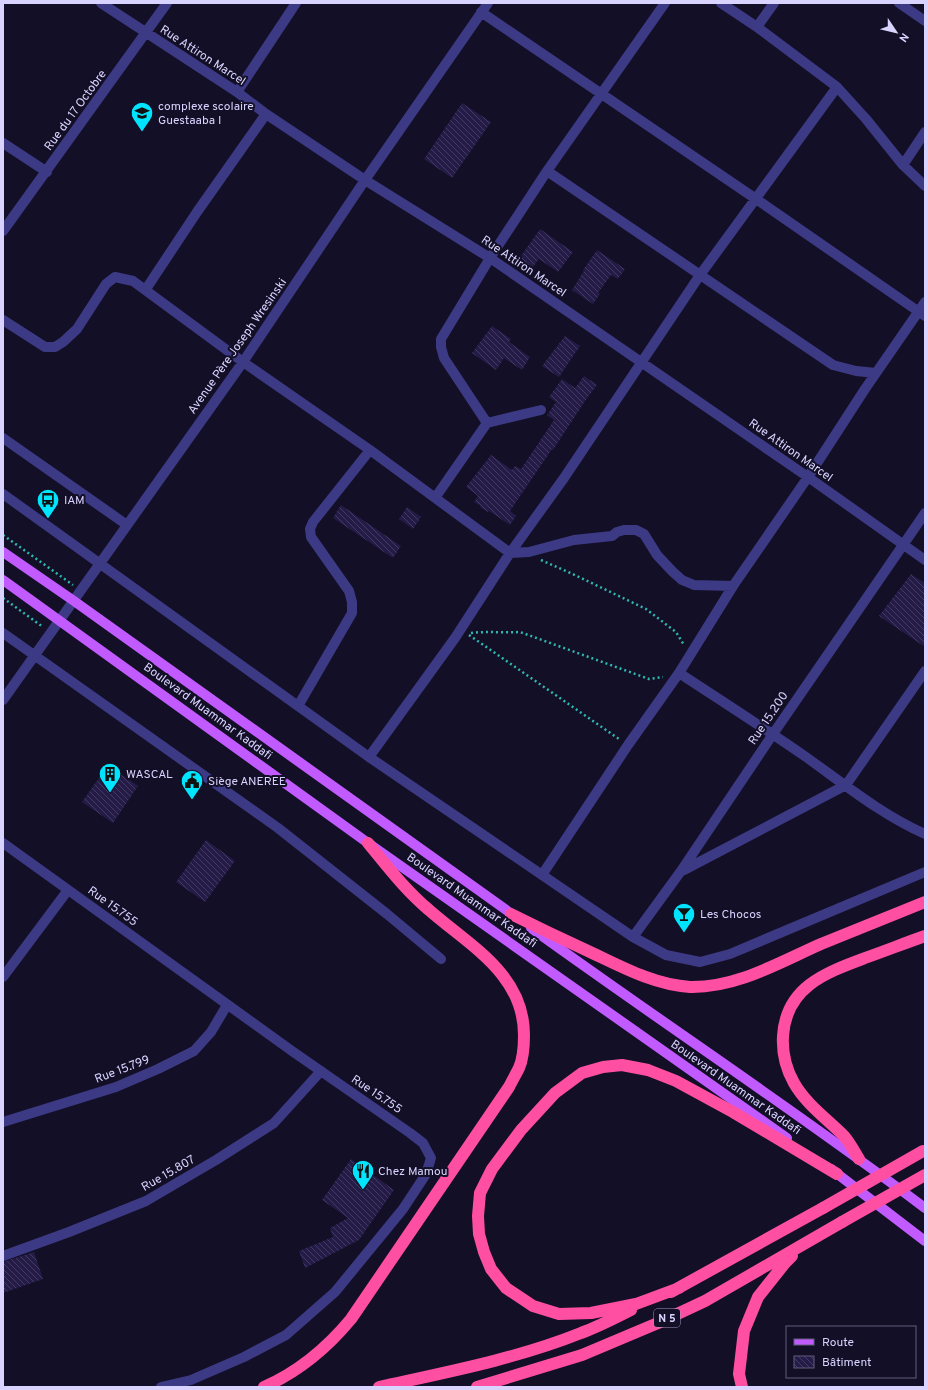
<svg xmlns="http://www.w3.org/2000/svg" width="928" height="1390" font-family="Overpass,sans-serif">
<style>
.building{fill:url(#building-back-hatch)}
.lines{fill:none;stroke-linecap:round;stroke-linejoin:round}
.path{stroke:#2fb8b0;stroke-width:2.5;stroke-dasharray:2 3;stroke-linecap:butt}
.minor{stroke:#3d3a85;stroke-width:10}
.major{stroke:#c25bff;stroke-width:10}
.highway{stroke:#ff4fa3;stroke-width:12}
.highway-bridge{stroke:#ff4fa3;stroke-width:12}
.labels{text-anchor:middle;stroke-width:4;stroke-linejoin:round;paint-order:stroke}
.shield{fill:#130f26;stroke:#9e99be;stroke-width:1}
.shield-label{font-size:11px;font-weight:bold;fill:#d9d4ff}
.street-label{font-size:12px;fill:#d9d4ff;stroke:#130f26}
.poi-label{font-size:12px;fill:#d9d4ff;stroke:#130f26;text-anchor:start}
</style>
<defs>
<pattern id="building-back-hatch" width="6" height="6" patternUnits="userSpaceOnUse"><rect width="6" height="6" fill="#241b47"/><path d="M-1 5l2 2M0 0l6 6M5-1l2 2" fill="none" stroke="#433b63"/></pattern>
</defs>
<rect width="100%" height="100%" fill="#130f26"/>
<path class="building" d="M462 103 491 122 452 178 424 159Z
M540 229 573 252 558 272 539 259 532 268 519 259Z
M597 250 625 269 618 279 611 275 598 293 600 294 593 304 572 290 584 271 583 270Z
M492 326 511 339 509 342 530 357 522 370 504 358 496 370 472 353Z
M565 336 580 346 559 377 542 366Z
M584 376 597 385 585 401 553 450 552 449 510 511 516 516 510 525 489 511 488 512 480 507 481 506 474 502 478 496 466 487 491 455 512 470 515 466 521 469 554 420 547 415 556 402 549 397 562 379 575 388Z
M341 505 401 546 393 558 333 518Z
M407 507 421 517 413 529 399 519Z
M911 574 925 583V647L879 616Z
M108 765 138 786 113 823 82 802Z
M206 840 235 861 205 902 176 882Z
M351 1159 394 1190 359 1240 305 1268 299 1251 333 1237 330 1228 348 1218 322 1200Z
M34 1252 43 1279 3 1293V1262Z"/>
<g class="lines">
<path class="path" d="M3 535 73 585
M541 560 577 576 646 609 676 632 684 645
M3 598 43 627
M471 633C487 631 504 633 520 632L649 679 663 677
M469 635 619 739"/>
<path class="minor" d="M101 3 237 92 266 114 365 180 490 258 808 477 925 560
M721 3 757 27 837 87 866 119 903 165 925 186
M899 3 925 21
M481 12 756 199 925 316
M757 27 774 3
M237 92 296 3
M3 143 47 172
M903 165 925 132
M547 171 833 365 856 371 876 373
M3 231 167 3
M146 289 197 212 266 114
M3 320 45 347H55L63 342 77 329 106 284 115 277 133 281 243 362 370 450 510 553 529 552 574 540 612 536 617 532 624 530H636L644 534 657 555 673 572 682 580 694 585 733 586
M541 410 487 423 444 358 441 347V339L490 258 547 171 665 3
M3 438 127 525
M3 494 369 757 633 937 666 955 700 962 730 954 925 872
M435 498 487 423
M3 633 278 828 387 914 441 959
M679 673C722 701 764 728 806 757 844 784 882 815 925 834
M3 700 243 362 365 180 488 3
M298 706 352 613V602L349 591 311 537 310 529 313 522 370 450
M369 757 455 638 510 553 564 478 700 275 837 87
M3 843 292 1051 410 1133 423 1143 431 1158 426 1174 403 1209 335 1292 286 1335 244 1357 191 1380 161 1387
M684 870 846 785 925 671
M542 875 628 745 679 673 733 586 808 477 865 389 925 302
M633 937 681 871 773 734 925 513
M3 977 68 890
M3 1122 116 1087 158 1069 194 1051 211 1032 227 1005
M3 1256 69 1232 146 1201 216 1160 274 1123 321 1071"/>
<path class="major" d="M3 552 74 601 516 917
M3 580 368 843 787 1138
M531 928C661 1022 796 1111 925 1208
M831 1169 925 1241"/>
<path class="highway" d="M511 914C537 927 562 939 588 951 620 966 654 985 690 987 737 988 780 962 821 944 856 930 890 916 925 902
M859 1159C854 1151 850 1143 844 1136 827 1119 806 1104 794 1083 786 1069 782 1053 783 1036 786 987 825 973 865 958 885 951 905 943 925 936
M679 1288 636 1304 591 1313 559 1314 533 1306 506 1288 491 1269 484 1252 479 1234 478 1216 480 1193 492 1169 521 1130 555 1093 582 1073 603 1067 622 1065 648 1070 676 1081 733 1112 837 1174
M671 1292 823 1208
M264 1387C298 1372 327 1348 351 1319L509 1087C512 1081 516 1074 519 1068 523 1059 524 1045 524 1035 524 974 470 946 429 910 406 891 387 866 368 843
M379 1387C447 1372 516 1359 581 1333 598 1327 615 1318 631 1310
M477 1387 582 1355 658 1323 705 1301 842 1222
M742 1387 739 1374 744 1331 758 1297 785 1263 792 1256"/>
<path class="highway-bridge" d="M823 1208 923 1151
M842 1222 925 1175"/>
</g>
<defs>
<g id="school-pin" transform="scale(1.15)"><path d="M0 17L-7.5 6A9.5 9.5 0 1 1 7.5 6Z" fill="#00e5ff" stroke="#130f26"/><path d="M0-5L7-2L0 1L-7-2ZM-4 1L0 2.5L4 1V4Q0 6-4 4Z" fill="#111"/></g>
<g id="bus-pin" transform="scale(1.15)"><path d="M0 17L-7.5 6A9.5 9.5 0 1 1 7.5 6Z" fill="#00e5ff" stroke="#130f26"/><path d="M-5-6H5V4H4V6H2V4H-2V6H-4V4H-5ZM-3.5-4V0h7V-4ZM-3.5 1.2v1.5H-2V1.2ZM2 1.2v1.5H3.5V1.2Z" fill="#111"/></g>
<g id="building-pin" transform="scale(1.15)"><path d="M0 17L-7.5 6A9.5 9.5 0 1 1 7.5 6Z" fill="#00e5ff" stroke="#130f26"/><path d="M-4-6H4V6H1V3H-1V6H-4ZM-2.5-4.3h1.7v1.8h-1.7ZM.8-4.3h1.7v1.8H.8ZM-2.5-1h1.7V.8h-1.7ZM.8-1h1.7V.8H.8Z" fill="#111"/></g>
<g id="civic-pin" transform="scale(1.15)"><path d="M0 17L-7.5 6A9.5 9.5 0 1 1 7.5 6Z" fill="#00e5ff" stroke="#130f26"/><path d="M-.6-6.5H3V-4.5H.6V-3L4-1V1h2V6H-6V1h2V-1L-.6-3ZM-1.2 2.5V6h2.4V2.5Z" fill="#111"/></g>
<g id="bar-pin" transform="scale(1.15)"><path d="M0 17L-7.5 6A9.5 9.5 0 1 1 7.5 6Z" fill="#00e5ff" stroke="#130f26"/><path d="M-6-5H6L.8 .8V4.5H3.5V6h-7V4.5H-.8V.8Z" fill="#111"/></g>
<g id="restaurant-pin" transform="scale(1.15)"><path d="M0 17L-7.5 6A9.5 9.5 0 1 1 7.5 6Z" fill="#00e5ff" stroke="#130f26"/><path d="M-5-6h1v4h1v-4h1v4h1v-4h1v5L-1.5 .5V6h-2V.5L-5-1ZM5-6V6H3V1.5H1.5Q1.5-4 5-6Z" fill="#111"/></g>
</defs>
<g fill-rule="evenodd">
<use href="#school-pin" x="142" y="113"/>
<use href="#bus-pin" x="48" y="500"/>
<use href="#building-pin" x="110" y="774"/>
<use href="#civic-pin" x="192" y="781"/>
<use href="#bar-pin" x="684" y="914"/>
<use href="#restaurant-pin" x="363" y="1171"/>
</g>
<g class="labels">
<rect class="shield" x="654" y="1309" width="26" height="18" rx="3"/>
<g class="shield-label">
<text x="667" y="1322">N 5</text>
</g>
<g class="street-label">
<text transform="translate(203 55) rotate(33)" y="4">Rue Attiron Marcel</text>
<text transform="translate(75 110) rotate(-54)" y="4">Rue du 17 Octobre</text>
<text transform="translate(524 266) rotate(34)" y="4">Rue Attiron Marcel</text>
<text transform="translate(237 346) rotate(-55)" y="4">Avenue Père Joseph Wresinski</text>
<text transform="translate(791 450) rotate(35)" y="4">Rue Attiron Marcel</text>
<text transform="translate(208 711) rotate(36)" y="4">Boulevard Muammar Kaddafi</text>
<text transform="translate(768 718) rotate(-56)" y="4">Rue 15.200</text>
<text transform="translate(472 900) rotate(35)" y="4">Boulevard Muammar Kaddafi</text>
<text transform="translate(113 906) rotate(36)" y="4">Rue 15.755</text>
<text transform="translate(122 1069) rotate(-21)" y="4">Rue 15.799</text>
<text transform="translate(736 1087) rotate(35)" y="4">Boulevard Muammar Kaddafi</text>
<text transform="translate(377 1094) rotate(34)" y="4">Rue 15.755</text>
<text transform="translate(168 1173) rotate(-30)" y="4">Rue 15.807</text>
</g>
<g class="poi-label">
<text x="158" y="110">complexe scolaire<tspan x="158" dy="14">Guestaaba I</tspan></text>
<text x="64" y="504">IAM</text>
<text x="126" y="778">WASCAL</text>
<text x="208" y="785">Siège ANEREE</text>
<text x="700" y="918">Les Chocos</text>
<text x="378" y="1175">Chez Mamou</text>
</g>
</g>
<rect width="928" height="1390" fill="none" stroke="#d9d4ff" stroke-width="8"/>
<rect x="786" y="1326" width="130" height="52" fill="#130f26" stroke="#625e7d"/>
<rect x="794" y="1339" width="20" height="6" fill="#c25bff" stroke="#625e7d"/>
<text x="822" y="1346" font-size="12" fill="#d9d4ff">Route</text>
<rect x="794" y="1356" width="20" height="12" fill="url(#building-back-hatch)" stroke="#625e7d"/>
<text x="822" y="1366" font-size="12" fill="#d9d4ff">Bâtiment</text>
<g transform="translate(896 32) rotate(125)" stroke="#130f26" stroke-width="3" paint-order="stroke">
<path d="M0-3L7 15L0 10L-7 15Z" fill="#d9d4ff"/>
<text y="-6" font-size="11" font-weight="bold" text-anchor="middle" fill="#d9d4ff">N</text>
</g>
</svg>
